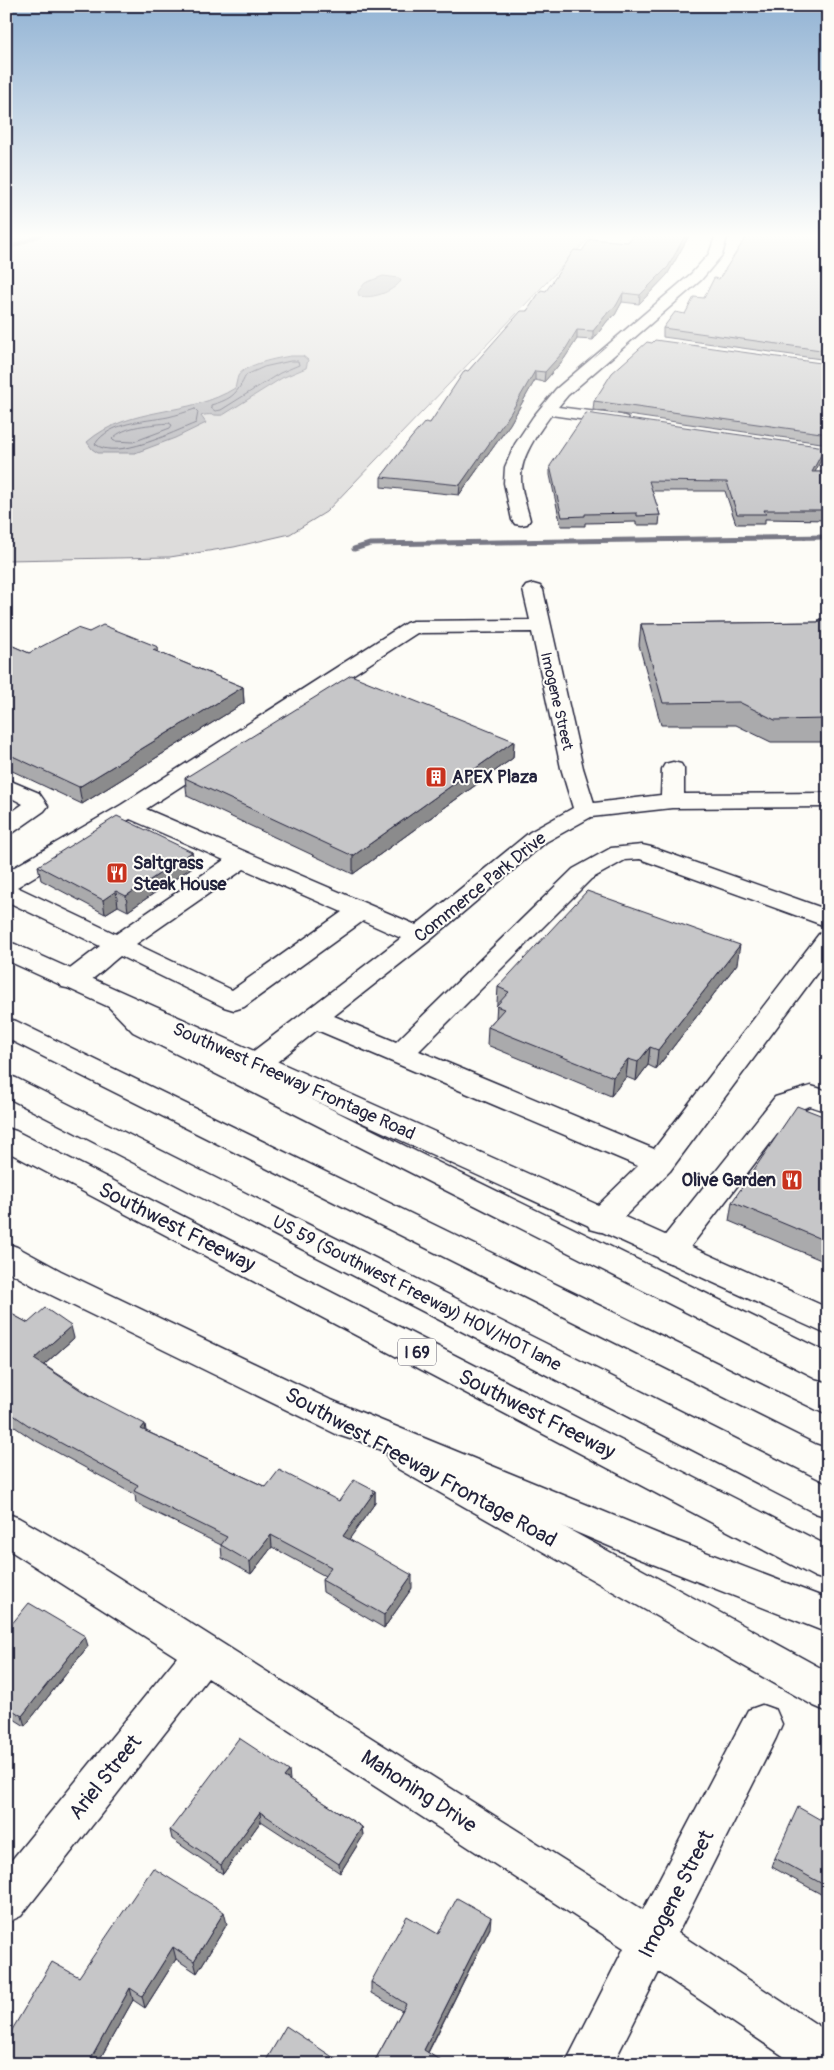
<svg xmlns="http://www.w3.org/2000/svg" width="834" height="2070" font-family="Pangolin,sans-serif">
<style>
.green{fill:#dddcdb;stroke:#807f8b}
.water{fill:#b2b2b7;stroke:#787885}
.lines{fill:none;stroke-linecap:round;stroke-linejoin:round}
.shore{stroke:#5c5c6d;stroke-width:1}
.stream-far1{stroke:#787885;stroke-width:4}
.stream{stroke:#787885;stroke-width:5}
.minor-casing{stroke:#22223b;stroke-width:3}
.major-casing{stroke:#22223b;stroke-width:3}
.highway-casing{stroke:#22223b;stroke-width:3}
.minor{fill:#fdfcf7;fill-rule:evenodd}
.major{fill:#fdfcf7;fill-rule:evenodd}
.highway{fill:#fdfcf7;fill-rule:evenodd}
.wall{fill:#aaaaac;stroke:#22223b}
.shaded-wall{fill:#8b8b8c;stroke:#22223b}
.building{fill:#c6c6c8;stroke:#22223b}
.labels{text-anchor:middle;stroke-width:4;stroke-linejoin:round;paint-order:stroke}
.far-street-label{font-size:15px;fill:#22223b;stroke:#fdfcf7}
.shield{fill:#fdfcf7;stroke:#646373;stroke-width:1}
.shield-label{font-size:16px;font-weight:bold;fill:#22223b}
.poi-label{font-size:18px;font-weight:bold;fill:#22223b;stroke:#fdfcf7;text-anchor:start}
.street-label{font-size:18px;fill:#22223b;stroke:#fdfcf7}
.near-street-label{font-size:21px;fill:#22223b;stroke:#fdfcf7}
</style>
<rect width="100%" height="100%" fill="#fdfcf7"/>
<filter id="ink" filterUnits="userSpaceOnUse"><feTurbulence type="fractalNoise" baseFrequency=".02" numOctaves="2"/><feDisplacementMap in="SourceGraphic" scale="10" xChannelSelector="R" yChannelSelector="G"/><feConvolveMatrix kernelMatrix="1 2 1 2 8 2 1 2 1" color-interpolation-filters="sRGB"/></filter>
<g filter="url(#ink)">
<path class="green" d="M6 234H593L326 512 290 534 234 547 170 557 6 560Z"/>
<path class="water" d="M383 276 399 278 401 281C392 292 373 299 359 296L358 292 365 283Z
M291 356H303L308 360 306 368 282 378 223 415C215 416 209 413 201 416L206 423 175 438 135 453H98L92 449 87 442C129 405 190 417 235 388 236 385 237 379 238 376 245 364 278 358 291 356Z"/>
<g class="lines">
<path class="shore" d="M291 361H298L299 365 280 373 221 410 215 411 211 408V405C232 399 237 394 246 375L264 367Z
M195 409 198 412 196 423C173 432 116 461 95 444 111 421 143 422 168 417 177 415 186 412 195 409Z
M169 423 172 425 170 428 133 442 114 441 112 439C125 425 151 425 169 423Z"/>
<path class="stream-far1" d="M6 249 43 234"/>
<path class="stream" d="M354 549 370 544 828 537"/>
<g class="minor-casing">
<path id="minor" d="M716 234H728L722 255 701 280 568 395 558 407 621 415 627 417 629 420 627 423 621 425 551 415C538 433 521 455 521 478 521 492 527 507 530 520L527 524 521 525 515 524 512 520 504 483 505 467 515 444 533 417 556 389 691 274 709 254Z
M533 584 540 586 543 590 583 768 594 803 661 795 662 769 665 764 673 762 681 764 684 769V794L828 793V807L672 808 591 817 546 842 428 942 334 1016 396 1042 573 869 611 848 642 845 651 847 828 910V927L640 859 625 860 591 879 419 1051 654 1149 819 934 828 932V958L670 1171 612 1229 601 1232 590 1229 586 1221 590 1213 638 1166 317 1030 267 1070 257 1072 247 1070 243 1063 247 1056 401 938 363 921 244 1007 234 1010 224 1007 120 956C103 969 84 993 62 987L58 981 62 975 100 946 6 901V872L121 805 406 623 413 621 530 620 523 590 526 586ZM532 632 561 768 573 808 530 832 416 925 146 809 417 633ZM130 819 224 860 116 934 17 887ZM244 869 342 912 232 990 136 944Z
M6 779 39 793 48 806 44 811 14 832 6 834V816L23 804 6 795Z
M811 1086 828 1091V1112L810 1106 795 1111 681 1259 670 1263 659 1259 654 1251 659 1243 775 1097Z
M6 1513 19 1518 78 1552 643 1910 748 1710 762 1705 776 1710 782 1724 776 1738 678 1933 828 2032V2064H795L659 1972 613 2064H565L624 1948 208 1678 21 1916 6 1923V1867L177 1657 6 1548Z"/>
</g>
<g class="major-casing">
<path id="major" d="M6 942 15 944 828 1308V1335L6 960Z
M6 1243 17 1247 61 1271 362 1415 367 1425 362 1435 350 1439 338 1435 39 1289 6 1270Z
M405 1441 417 1446 828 1672V1712L814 1706 393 1466 387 1456 393 1446Z"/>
</g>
<g class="highway-casing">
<path id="highway" d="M115 991 124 994 153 1020 415 1151 828 1353V1381L816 1378 133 1032 102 1000 106 994Z
M6 1018 16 1021 828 1417V1447L816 1443 6 1038Z
M6 1075 16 1078 828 1485V1517L815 1513 6 1097Z
M6 1128 16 1131 828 1546V1581L815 1577 6 1151Z
M331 1400 661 1535 828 1599V1633L635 1557 319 1424 314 1414 319 1404Z"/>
</g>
<use href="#minor" class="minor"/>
<use href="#major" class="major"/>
<use href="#highway" class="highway"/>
</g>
<path class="wall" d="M634 234H690L667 275 639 304 622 302 615 315 608 320 593 340 577 339 564 359 544 382 535 380 510 424 459 495 381 487V477L430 423 468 371 546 291 582 251 628 242Z
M828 234V360L663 337V328L685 314 704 298 719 279Z
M828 364V444L593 410 594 401Z
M825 447 823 456 815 472H828V520L765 519V524H736L725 491H652L660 515 659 525H636V522L585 523V526H561L550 475V466Z
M819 619H828V742H771L736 725H661L639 645 641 624 818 622Z
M89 632 158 652 243 687 244 703 82 804 6 768V643L29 653Z
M514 741 513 758 353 874 187 796 185 778Z
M192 852 194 866 128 911 118 906 105 914 41 880 38 866Z
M737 964 656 1069 648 1065 636 1081 626 1077 611 1096 487 1045 488 1027 496 1018 498 987Z
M828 1118V1263L729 1221 732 1202Z
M6 1311 28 1323 74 1338 44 1365 146 1431 266 1487 339 1501 375 1491V1503L349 1539 412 1588 384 1628 323 1592 322 1580 325 1576 272 1547 251 1574 222 1558 221 1545 136 1503 135 1495 31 1438 6 1421Z
M6 1631 88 1646 25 1726 6 1714Z
M290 1781 362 1827 363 1836 340 1873 261 1821 223 1874 172 1839 170 1830Z
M828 1824V1898L772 1867 775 1858Z
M227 1924 197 1973 176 1959 145 2008 133 2000 97 2064H6L79 1977Z
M490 1928 428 2053 441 2061V2064H373L402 2011 371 1993V1982L438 1934Z"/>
<path class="shaded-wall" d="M686 234H690L667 275 639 304 640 295Z
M623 293 622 302 615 315 608 320 593 340V331Z
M577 330V339L564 359 544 382 545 372Z
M535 371V380L510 424 459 495 460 485Z
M825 447 823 456 810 482 812 472Z
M158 647 159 663 153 650Z
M243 687 244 703 82 804 79 787Z
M514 741 513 758 353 874V856Z
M192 852 194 866 128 911 126 896Z
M116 891 118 906 105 914 103 900Z
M740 945 737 964 656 1069 658 1050Z
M650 1047 648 1065 636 1081 638 1062Z
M628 1059 626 1077 611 1096 613 1077Z
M71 1326 74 1338 37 1371 34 1359Z
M145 1424 147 1437 141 1429Z
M375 1491V1503L343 1548V1536Z
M271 1535 272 1547 251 1574 250 1562Z
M412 1575V1588L384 1628V1615Z
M85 1636 88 1646 25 1726 22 1716Z
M289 1771 290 1780 284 1777Z
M260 1812 261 1821 223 1874 221 1865Z
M362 1827 363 1836 340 1873 339 1864Z
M224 1912 227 1924 197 1973 194 1961Z
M491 1917 490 1928 424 2060V2050Z
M173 1947 176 1959 145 2008 142 1996Z
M130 1988 133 2000 97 2064H88Z"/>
<path class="building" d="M634 234H686L668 267 640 295 623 293 616 306 609 311 593 331 577 330 565 350 545 372 535 371 510 414 460 485 381 477 411 438 425 422 430 423 465 370 468 371 521 311H527L541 290 546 291 574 250 582 251 590 239 628 242Z
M748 234H828V351L663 328 675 312 685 314 694 297 704 298 714 278 719 279Z
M655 340 828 364V434L594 401 612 373 647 342 652 343Z
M586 413 825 447 812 472H828V510H764L766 514H737L727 482 649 481 660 515 637 516V513L585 514V516L562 517 550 466Z
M819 619H828V719L775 720 739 702 663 703 641 624 820 622Z
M103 625 158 647 153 650 243 687 79 787 6 753V643L29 653 77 628 89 632Z
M351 675 514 741 353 856 185 778Z
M117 816 192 852 126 896 116 891 103 900 38 866Z
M587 891 740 945 658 1050 650 1047 638 1062 628 1059 613 1077 488 1027 504 1009 496 1006 509 992 498 987Z
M797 1106 828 1118V1242L732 1202Z
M45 1308 71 1326 34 1359 85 1393 145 1424 141 1429 266 1487 279 1470 339 1501 354 1480 375 1491 343 1536 412 1575 384 1615 322 1580 331 1567 271 1535 250 1562 221 1545 227 1537 134 1491 138 1485 28 1425 6 1410V1311L28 1323Z
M29 1603 85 1636 22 1716 6 1706V1631Z
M239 1738 289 1771 284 1777 362 1827 339 1864 260 1812 221 1865 170 1830Z
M798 1807 828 1824V1887L775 1858Z
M153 1868 224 1912 194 1961 173 1947 142 1996 130 1988 88 2064H6V2040L52 1962 79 1977Z
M457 1898 491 1917 424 2050 441 2061 439 2064H373L406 2004 371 1982 407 1916 438 1934Z
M286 2026 343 2064H264Z"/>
</g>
<linearGradient id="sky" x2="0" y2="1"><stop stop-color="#92b3d4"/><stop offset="0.45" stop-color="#fefefb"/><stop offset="1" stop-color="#fefefb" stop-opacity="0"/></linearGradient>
<rect width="834" height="524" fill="url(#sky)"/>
<defs>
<g id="building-square" transform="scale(1.125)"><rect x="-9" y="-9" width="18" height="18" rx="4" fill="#c8321e" stroke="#fdfcf7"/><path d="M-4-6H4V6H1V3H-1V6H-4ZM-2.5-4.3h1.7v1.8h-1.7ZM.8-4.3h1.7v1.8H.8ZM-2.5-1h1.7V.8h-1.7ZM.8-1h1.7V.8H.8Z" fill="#fff"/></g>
<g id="restaurant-square" transform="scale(1.125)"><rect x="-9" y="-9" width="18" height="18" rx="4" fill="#c8321e" stroke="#fdfcf7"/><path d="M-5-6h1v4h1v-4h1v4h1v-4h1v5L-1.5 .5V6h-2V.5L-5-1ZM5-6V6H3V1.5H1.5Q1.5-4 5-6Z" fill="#fff"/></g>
</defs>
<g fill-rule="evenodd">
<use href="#building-square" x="436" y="777"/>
<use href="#restaurant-square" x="117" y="873"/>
<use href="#restaurant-square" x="792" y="1180"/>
</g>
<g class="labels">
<g class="far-street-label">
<text transform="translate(557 701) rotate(77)" y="5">Imogene Street</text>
</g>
<rect class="shield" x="398" y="1338.5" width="38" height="27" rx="4"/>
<g class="shield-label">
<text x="417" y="1358">I 69</text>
</g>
<g class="poi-label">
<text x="452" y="783">APEX Plaza</text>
<text x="133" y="869">Saltgrass<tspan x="133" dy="21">Steak House</tspan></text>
<text x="776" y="1186" text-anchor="end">Olive Garden</text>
</g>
<g class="street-label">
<text transform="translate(480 887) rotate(-39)" y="6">Commerce Park Drive</text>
<text transform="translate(294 1081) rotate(24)" y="6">Southwest Freeway Frontage Road</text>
<text transform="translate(417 1293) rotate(27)" y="6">US 59 (Southwest Freeway) HOV/HOT lane</text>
</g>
<g class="near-street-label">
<text transform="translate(177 1227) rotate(27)" y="7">Southwest Freeway</text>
<text transform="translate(537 1414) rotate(27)" y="7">Southwest Freeway</text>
<text transform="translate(421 1467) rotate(29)" y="7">Southwest Freeway Frontage Road</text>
<text transform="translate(105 1777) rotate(-51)" y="7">Ariel Street</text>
<text transform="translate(419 1791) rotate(33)" y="7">Mahoning Drive</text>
<text transform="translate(676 1894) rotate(-63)" y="7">Imogene Street</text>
</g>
</g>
<rect width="834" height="2070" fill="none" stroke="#fdfcf7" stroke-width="25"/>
<rect x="12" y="12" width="809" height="2045" fill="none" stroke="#22223b" stroke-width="2" filter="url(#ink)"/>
</svg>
